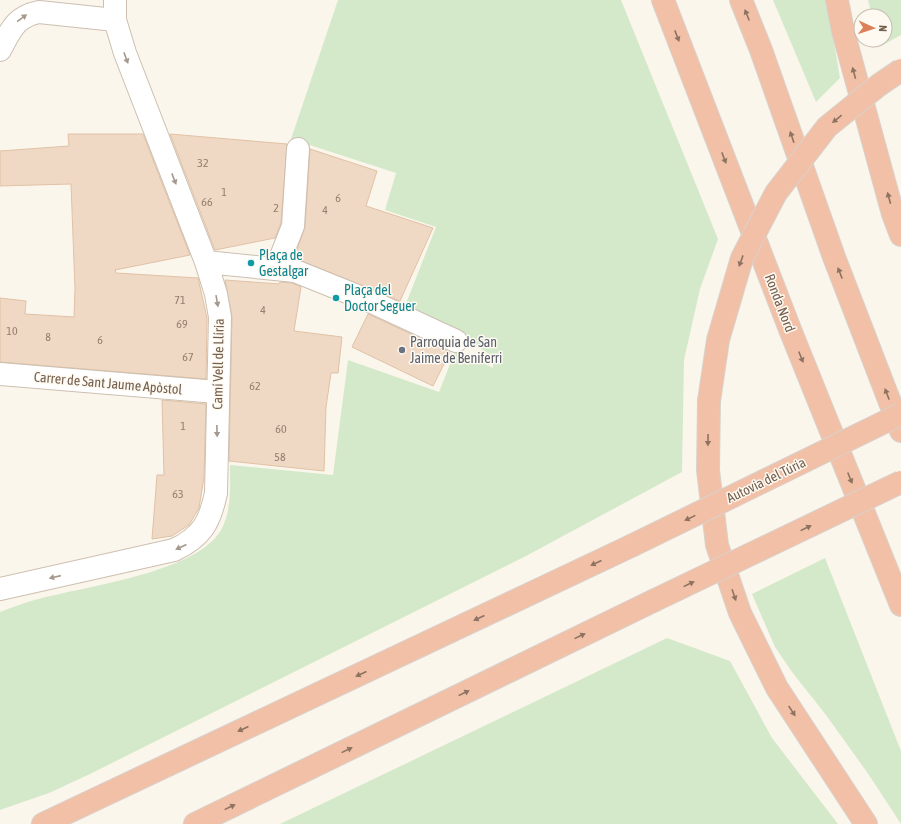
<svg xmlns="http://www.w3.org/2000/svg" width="901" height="824" font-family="'Asap Condensed',sans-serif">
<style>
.green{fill:#d4e9ca}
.building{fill:#efd9c4;stroke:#e1c1a6}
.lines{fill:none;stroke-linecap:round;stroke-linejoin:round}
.minor-casing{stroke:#cdbfb1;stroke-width:24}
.highway-casing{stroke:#d8d2ce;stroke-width:24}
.minor{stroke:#fff;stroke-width:22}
.highway{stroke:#f1c0a7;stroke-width:22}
.highway-bridge-casing{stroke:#d8d2ce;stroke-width:24;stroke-linecap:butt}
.highway-bridge{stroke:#f1c0a7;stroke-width:22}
.oneway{fill:#8e7361}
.oneway2{fill:#a5988d}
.culture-dot{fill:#0f9aa8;stroke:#fefaf2;stroke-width:1.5}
.worship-dot{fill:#6b7280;stroke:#fefaf2;stroke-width:1.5}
.labels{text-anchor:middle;stroke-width:3;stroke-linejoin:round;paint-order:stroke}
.number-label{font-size:12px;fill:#947e6c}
.culture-label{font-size:14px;fill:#0d838f;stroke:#fefaf2;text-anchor:start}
.street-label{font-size:14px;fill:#75604f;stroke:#fefaf2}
.worship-label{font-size:14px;fill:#5b616d;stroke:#fefaf2;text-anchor:start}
</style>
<rect width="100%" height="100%" fill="#fbf6eb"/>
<path class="green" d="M338 0H621L718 239 700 289 684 360 682 472 526 556 90 774 49 793 0 810V612C10 608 21 604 31 601 78 587 196 574 221 530 232 510 230 486 230 465L333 475 348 360 439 392 456 349 493 368V356L405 306 436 227 385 210 396 173 291 139Z
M773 0H827L840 78 816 102Z
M868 0H901V35L881 46 879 40H885V16H872Z
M825 558 901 751V824L869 775 826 715 792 672 775 647 752 594Z
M667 638 730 661 772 738 838 824H280Z"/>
<path class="building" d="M68 134H143L190 255 115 270 116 273 198 278 207 318 206 379 0 362V298L26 301 25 314 74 317 75 289 71 184 0 186V151L69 146Z
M170 134 287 144 281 223 275 238 215 250Z
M310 149 377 171 366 206 433 228 400 301 294 258 305 227Z
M225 280 279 284 280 282 292 283 301 287 294 331 342 337 338 373H331L326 407 324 471 229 461 232 317Z
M368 314 450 352 433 386 352 347Z
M162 400 206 404 204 477 199 508 189 525 172 536 152 539 157 475H164Z"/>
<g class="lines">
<g class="minor-casing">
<path id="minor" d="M0 50C11 30 15 17 39 12L115 20
M280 259 293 226 298 149
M206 262 295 271 372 302 456 341
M0 374 217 392
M0 589 174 550C202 537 210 522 216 493L220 317 216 294 206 262 125 53 115 20V0"/>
</g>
<g class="highway-casing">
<path id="highway" d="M663 0 791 332 901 605
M741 0 761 50 834 257 901 431
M837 0 843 31 893 214 901 235
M709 401 708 470 717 545 740 613 777 688 866 824
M43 824 631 546
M195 824 653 601"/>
</g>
<use href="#minor" class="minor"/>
<use href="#highway" class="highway"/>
<g class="highway-bridge-casing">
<path id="highway-bridge" d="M709 401 718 340 742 258 776 193 827 127 879 85 901 70
M631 546 901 414
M653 601 901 482"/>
</g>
<use href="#highway-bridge" class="highway-bridge"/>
</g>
<defs><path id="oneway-solid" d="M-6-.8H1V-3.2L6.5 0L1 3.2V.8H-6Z"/></defs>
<g class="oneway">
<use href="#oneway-solid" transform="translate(747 15) rotate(-112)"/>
<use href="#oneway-solid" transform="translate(677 36) rotate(69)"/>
<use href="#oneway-solid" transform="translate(854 73) rotate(-105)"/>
<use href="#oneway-solid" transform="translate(837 119) rotate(141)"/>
<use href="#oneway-solid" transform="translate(792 137) rotate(-109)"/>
<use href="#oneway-solid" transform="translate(724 158) rotate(69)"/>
<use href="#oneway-solid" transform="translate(889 198) rotate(-105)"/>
<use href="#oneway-solid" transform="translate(741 261) rotate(110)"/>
<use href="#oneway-solid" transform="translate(840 273) rotate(-111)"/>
<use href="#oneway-solid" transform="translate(801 357) rotate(68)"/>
<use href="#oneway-solid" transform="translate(887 394) rotate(-111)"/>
<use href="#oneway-solid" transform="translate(708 440) rotate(91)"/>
<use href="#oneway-solid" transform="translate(850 478) rotate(68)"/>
<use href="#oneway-solid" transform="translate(690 518) rotate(154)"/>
<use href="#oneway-solid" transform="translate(806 528) rotate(-26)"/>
<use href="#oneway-solid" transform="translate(596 563) rotate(155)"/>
<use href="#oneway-solid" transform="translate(689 584) rotate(-26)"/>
<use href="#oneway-solid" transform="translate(734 595) rotate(71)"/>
<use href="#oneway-solid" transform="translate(479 618) rotate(155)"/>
<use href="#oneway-solid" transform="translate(580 636) rotate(-26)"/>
<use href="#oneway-solid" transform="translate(361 674) rotate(155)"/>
<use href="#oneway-solid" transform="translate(464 693) rotate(-26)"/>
<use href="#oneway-solid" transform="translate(792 711) rotate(57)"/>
<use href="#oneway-solid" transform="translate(243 729) rotate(155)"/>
<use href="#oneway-solid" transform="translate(347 750) rotate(-26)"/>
<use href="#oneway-solid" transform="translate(230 807) rotate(-26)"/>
</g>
<g class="oneway2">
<use href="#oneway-solid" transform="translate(22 18) rotate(-36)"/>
<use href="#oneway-solid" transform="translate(126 58) rotate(70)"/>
<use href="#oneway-solid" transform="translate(174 179) rotate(69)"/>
<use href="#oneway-solid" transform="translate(217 301) rotate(80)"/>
<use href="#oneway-solid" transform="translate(217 431) rotate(89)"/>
<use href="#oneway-solid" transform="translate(181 547) rotate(155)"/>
<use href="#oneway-solid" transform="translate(55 577) rotate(167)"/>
</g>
<g class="culture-dot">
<circle cx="251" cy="263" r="4"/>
<circle cx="336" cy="298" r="4"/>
</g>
<circle class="worship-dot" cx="402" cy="350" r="4"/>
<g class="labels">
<g class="number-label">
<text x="203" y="167">32</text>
<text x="224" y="196">1</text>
<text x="338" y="202">6</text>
<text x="207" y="206">66</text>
<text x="276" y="212">2</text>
<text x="325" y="214">4</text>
<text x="180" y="304">71</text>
<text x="263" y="314">4</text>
<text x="182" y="328">69</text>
<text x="12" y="335">10</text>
<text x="48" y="341">8</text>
<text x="100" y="344">6</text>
<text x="188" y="361">67</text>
<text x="255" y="390">62</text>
<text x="183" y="430">1</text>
<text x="281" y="433">60</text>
<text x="280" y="461">58</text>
<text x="178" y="498">63</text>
</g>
<g class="culture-label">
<text x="259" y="260">Plaça de<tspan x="259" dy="16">Gestalgar</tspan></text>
<text x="344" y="295">Plaça del<tspan x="344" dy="16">Doctor Seguer</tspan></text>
</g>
<g class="street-label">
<text transform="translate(780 303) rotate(69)" y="5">Ronda Nord</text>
<text transform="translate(218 364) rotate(-89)" y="5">Camí Vell de Llíria</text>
<text transform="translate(108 383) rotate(5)" y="5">Carrer de Sant Jaume Apòstol</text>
<text transform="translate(766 480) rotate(-26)" y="5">Autovia del Túria</text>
</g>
<g class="worship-label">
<text x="410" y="347">Parroquia de San<tspan x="410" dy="16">Jaime de Beniferri</tspan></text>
</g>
</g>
<g transform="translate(873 28) rotate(93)"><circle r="19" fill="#fefaf2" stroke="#c7bcb1"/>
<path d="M0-3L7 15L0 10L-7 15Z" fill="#dc8059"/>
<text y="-6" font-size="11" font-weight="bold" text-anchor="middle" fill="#75604f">N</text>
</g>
</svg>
